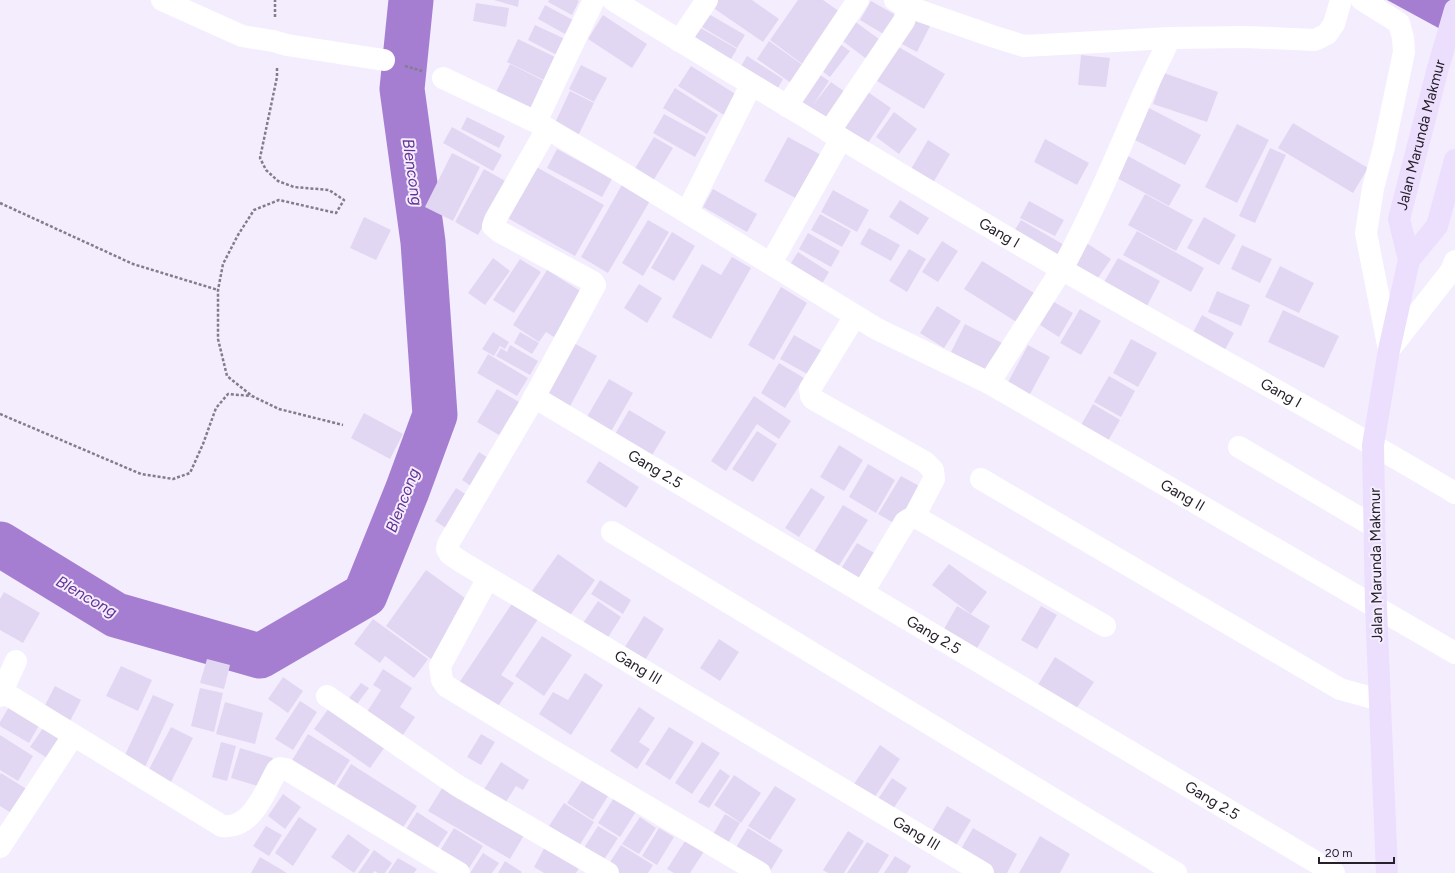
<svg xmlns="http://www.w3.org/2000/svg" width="1455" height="873" font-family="Figtree,sans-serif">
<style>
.water{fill:#a57ed2}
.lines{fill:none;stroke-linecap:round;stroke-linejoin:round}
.river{stroke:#a57ed2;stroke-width:45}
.building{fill:#e2d7f2}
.path{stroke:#837d8a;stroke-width:2.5;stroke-dasharray:3 2;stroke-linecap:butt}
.minor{stroke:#fff;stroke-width:22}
.major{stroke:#ecdffe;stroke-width:22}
.labels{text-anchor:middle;stroke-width:4;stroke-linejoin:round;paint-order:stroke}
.street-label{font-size:15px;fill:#25202a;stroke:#f4edfe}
.water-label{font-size:16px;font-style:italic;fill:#643194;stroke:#f4edfe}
</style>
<rect width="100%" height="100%" fill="#f4edfe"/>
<path class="water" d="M1387 0H1455V37Z"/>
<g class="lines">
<path class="river" d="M0 544 116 615 260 656 365 595 407 491 435 415 423 242 402 89 411 0"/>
</g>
<path class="building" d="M494 0H519L518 7Z
M549 0H577L579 1 572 15 548 2Z
M713 0H752L779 19 763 42 709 5Z
M798 0H823L843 14 805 66 770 40Z
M871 1 901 18 890 38 860 20Z
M476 3 509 8 506 27 473 21Z
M545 5 573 20 565 34 538 19Z
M707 13 745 35 737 48 700 26Z
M603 15 647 44 632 68 588 39Z
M911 15 931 24 917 52 898 42Z
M850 18 886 44 872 63 836 36Z
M535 25 565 39 557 55 528 40Z
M699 27 737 49 728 64 690 42Z
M518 39 557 58 546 81 507 62Z
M834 40 850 51 830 77 815 66Z
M769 41 804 66 791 83 757 59Z
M897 46 945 74 924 109 877 81Z
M1081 55 1110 58 1106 87 1078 85Z
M747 56 783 79 775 93 738 71Z
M510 64 546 82 529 116 493 98Z
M581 65 607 78 594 102 569 89Z
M691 66 737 95 724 115 678 86Z
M813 70 829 81 813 105 831 82 852 97 831 126 793 100Z
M1164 73 1218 92 1207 122 1153 104Z
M675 88 718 115 707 134 663 108Z
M862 88 891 108 868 143 839 124Z
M570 91 594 103 576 140 552 129Z
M1147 107 1201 135 1185 165 1131 138Z
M894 112 917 129 899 154 876 137Z
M664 114 706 137 695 157 653 133Z
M467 117 505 136 499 148 461 129Z
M1293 123 1368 168 1353 193 1278 148Z
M1237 124 1269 140 1237 203 1205 187Z
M452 127 502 155 493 171 443 143Z
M654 137 673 148 650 186 631 175Z
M788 137 825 157 801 201 764 181Z
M1045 139 1089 163 1077 185 1034 162Z
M928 140 950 154 930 188 908 174Z
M1270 148 1286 155 1255 223 1239 216Z
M557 149 612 179 602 197 547 168Z
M452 153 480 167 453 221 425 207Z
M1126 155 1181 185 1169 206 1115 177Z
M533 165 604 205 575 256 504 216Z
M484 169 507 182 478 235 455 222Z
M623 183 651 199 608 273 581 257Z
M713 189 757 214 747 232 703 207Z
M833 190 869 210 857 232 821 212Z
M1145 194 1193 220 1176 251 1128 225Z
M900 200 929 218 918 235 889 217Z
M1029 201 1064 220 1055 236 1020 218Z
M820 214 851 231 842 247 811 230Z
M364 217 391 230 376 260 350 248Z
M1204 217 1236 235 1219 265 1187 248Z
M648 220 669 232 643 276 622 263Z
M1021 220 1066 246 1056 263 1011 236Z
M869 228 900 245 891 261 860 244Z
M1137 231 1204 268 1191 292 1123 255Z
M672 232 695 246 674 281 651 268Z
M808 233 840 251 831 267 799 249Z
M942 241 958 251 938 282 922 272Z
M1085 242 1111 259 1094 284 1068 267Z
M1242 245 1272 259 1260 283 1231 269Z
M909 249 926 259 907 292 889 281Z
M798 252 829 272 820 287 789 266Z
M732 257 751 268 711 339 672 317 702 264 721 275Z
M493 258 510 271 485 305 468 293Z
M1118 258 1160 281 1147 306 1104 282Z
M520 259 541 272 514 313 493 300Z
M982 261 1039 296 1021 325 964 289Z
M1280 266 1314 283 1299 313 1265 297Z
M547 270 582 292 554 337 546 332 539 342 513 325Z
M639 284 662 298 647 323 624 308Z
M781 287 807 303 774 360 748 345Z
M1217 291 1250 305 1241 326 1208 312Z
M1054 302 1073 313 1059 337 1040 325Z
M937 306 961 321 944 348 920 333Z
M1080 309 1101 321 1081 355 1060 343Z
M1283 310 1339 336 1324 368 1268 342Z
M1202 315 1234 333 1221 357 1189 340Z
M965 324 1008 346 994 374 951 352Z
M493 332 509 342 505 349 500 346 494 356 482 349Z
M520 332 539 343 532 354 514 343Z
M794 335 822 351 809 375 780 359Z
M1131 339 1157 353 1138 387 1113 373Z
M572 342 597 356 568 410 543 396Z
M510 345 538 361 530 375 496 356 501 348 507 352Z
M1028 345 1050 357 1029 396 1007 384Z
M488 354 528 378 517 396 477 373Z
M779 363 804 378 785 408 761 393Z
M1109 376 1135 391 1121 417 1094 402Z
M609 379 633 393 609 435 584 422Z
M497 389 519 402 499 435 477 422Z
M754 396 791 421 779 439 757 424 726 471 711 461Z
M1093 404 1120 420 1104 448 1077 432Z
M629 410 666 432 651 457 614 436Z
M364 413 403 434 390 459 351 438Z
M757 431 777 444 753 482 732 469Z
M839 445 863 460 844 491 820 477Z
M479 452 491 460 474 488 462 480Z
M599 461 639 487 626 508 586 482Z
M868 464 895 480 876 513 849 497Z
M901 476 921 487 899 526 878 514Z
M456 488 470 497 449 530 435 521Z
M811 488 825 497 799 537 785 528Z
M843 505 868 520 838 567 814 552Z
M857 543 881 557 862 587 839 572Z
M558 554 595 580 569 617 532 591Z
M949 564 987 592 971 614 932 585Z
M426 570 472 603 431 659 386 626Z
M600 580 631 600 623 614 591 594Z
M4 592 40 613 23 643 0 630V599Z
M598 601 621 617 603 645 579 629Z
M513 602 538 619 501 675 514 683 494 712 457 686Z
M957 606 990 626 973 655 940 636Z
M1041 606 1057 615 1037 649 1021 640Z
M644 616 664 629 641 667 620 655Z
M373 619 428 659 414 678 385 656 380 663 354 644Z
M542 636 572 655 544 696 515 676Z
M719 639 739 652 720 681 700 668Z
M1055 657 1094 682 1074 712 1036 688Z
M207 659 230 665 224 689 200 683Z
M121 666 152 680 138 711 106 696Z
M383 669 412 688 400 707 415 717 401 738 365 715 381 690 373 685Z
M585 673 603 685 571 735 539 714 553 692 568 700Z
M283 677 303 691 288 713 268 699Z
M361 683 369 688 354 708 346 702Z
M55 686 81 700 69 723 43 709Z
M200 688 223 693 214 732 191 726Z
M153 695 174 704 145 767 124 757Z
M300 701 317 712 293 750 275 739Z
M12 702 42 720 29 743 0 726V722Z
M225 702 263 713 255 744 216 734Z
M331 705 387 744 370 768 314 729Z
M639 707 655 718 639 742 650 749 637 769 610 751Z
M45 725 62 736 47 758 30 747Z
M171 727 193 738 168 788 145 777Z
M669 727 694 742 670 780 645 764Z
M308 734 350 760 330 792 288 767Z
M481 734 495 742 481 765 467 757Z
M0 735 33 756 18 781 0 770Z
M221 742 236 746 227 781 212 777Z
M702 742 720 753 692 794 675 783Z
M880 745 900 759 870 804 850 790Z
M240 748 273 758 264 788 231 778Z
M501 762 529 780 523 790 516 786 504 805 483 791Z
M351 764 417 806 398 835 333 793Z
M720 769 730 776 709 808 698 802Z
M1 773 28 790 13 814 0 806V775Z
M734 775 761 793 741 823 714 805Z
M892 778 907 788 889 815 874 805Z
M583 779 608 796 593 820 567 803Z
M444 785 526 832 510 859 428 811Z
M775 786 796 799 770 840 748 826Z
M283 794 301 807 285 829 268 816Z
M615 796 637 810 620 837 598 823Z
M564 803 594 822 576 851 545 832Z
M947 806 971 820 952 852 928 838Z
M417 812 448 832 433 854 403 834Z
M725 814 740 823 724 850 709 841Z
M299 817 317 829 293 866 275 853Z
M640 817 656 828 639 854 622 844Z
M266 826 282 835 269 856 253 846Z
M598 826 618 838 600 866 580 854Z
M454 828 483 846 466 873 436 857Z
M659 828 674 837 657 865 642 856Z
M748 828 783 850 769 873 733 852Z
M973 828 1017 854 1007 873H991L958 854Z
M848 831 864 841 844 873H828L823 870Z
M348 834 370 850 354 873 331 857Z
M1040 836 1070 854 1060 873H1019Z
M687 838 705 850 690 873H674L667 869Z
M548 841 583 862 576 873H544L534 867Z
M867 842 889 855 878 873H847Z
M621 845 653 865 648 873H611L605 870Z
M374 850 392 863 385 873H378L374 871 373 873H358Z
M483 853 499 863 492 873H470Z
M895 856 911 866 907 873H884Z
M260 857 287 873H251Z
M398 858 417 869 414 873H388Z
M505 861 522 872 521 873H498Z"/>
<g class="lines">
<path class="path" d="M275 17V0
M405 66 422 71
M277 68V77L260 158 266 170 278 181 294 187 329 190 344 200 336 213 279 200 254 210 238 235 223 264 218 290V339L227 376 252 396 279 409 343 425
M0 203 133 264 218 290
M0 414 141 474 173 479 190 473 203 444 216 408 228 394 251 396"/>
<g class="minor">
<path d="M162 0 242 36 273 41 287 45 384 60"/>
<path id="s1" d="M613 0C762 91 911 182 1063 270 1193 345 1326 416 1455 493"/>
<path d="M1362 0 1399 23 1403 38 1404 52 1384 147 1373 188 1366 233 1389 350"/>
<path d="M903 5 992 36 1024 46 1170 38 1246 37 1315 40 1327 34 1334 24 1341 0"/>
<path d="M679 41 707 0"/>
<path id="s2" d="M443 78 536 122 616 169 877 329 989 383 1455 653"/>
<path d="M787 106 858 0"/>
<path d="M536 122 565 60 594 0"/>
<path id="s3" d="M547 129 495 220 493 226 500 232 593 282 595 285 530 405 448 544 447 549 450 554 460 561 983 873"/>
<path d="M829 132 904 21 907 11 903 5 895 0"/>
<path d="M687 212 751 85"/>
<path d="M771 263 841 139"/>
<path d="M855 316 810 389 811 396 813 399 925 462 933 470 934 479 914 517"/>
<path d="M1389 350 1451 271 1455 261"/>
<path d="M989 383 1062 269C1092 214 1116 157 1141 99 1150 79 1160 59 1170 38"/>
<path id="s4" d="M534 397 1334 873"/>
<path d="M1239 447 1375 527"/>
<path d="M981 479 1340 689 1380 700"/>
<path d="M612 532 1176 873"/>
<path d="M488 578 440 666 442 680 446 686 548 748 760 873"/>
<path d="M863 592 905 522C911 517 914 517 921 520L1105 626"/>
<path d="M3 692 222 826C252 830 265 791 277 770L280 768 286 769 459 873"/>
<path d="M0 696 16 661"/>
<path d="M327 696 458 786 608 873"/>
<path d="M0 847 73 736"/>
</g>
<g class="major">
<path d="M1409 260 1437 226 1455 160"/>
<path id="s5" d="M1387 873 1376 607 1373 445 1389 350 1409 260 1399 219 1438 68 1455 10"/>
</g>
</g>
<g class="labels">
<g class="street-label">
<text dy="5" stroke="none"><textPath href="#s5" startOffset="746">Jalan Marunda Makmur</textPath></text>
<text dy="5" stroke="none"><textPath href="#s1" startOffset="451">Gang I</textPath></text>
<text dy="5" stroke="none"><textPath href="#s1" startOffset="775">Gang I</textPath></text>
<text dy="5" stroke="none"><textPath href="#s4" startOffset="141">Gang 2.5</textPath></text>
<text dy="5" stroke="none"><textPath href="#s2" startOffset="850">Gang II</textPath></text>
<text transform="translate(1376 565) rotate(-91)" y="5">Jalan Marunda Makmur</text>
<text dy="5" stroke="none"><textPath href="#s4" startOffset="465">Gang 2.5</textPath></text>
<text dy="5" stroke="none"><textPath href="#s3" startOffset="758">Gang III</textPath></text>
<text dy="5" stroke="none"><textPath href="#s4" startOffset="789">Gang 2.5</textPath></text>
<text dy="5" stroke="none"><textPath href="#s3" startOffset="1082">Gang III</textPath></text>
</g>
<g class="water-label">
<text transform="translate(413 172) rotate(82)" y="6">Blencong</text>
<text transform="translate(402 500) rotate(-69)" y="6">Blencong</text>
<text transform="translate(87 596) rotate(30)" y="6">Blencong</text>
</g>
</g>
<path d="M1319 857v6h75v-6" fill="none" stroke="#25202a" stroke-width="2"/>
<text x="1325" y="857" font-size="12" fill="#25202a" stroke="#f4edfe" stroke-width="3" paint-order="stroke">20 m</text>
</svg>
